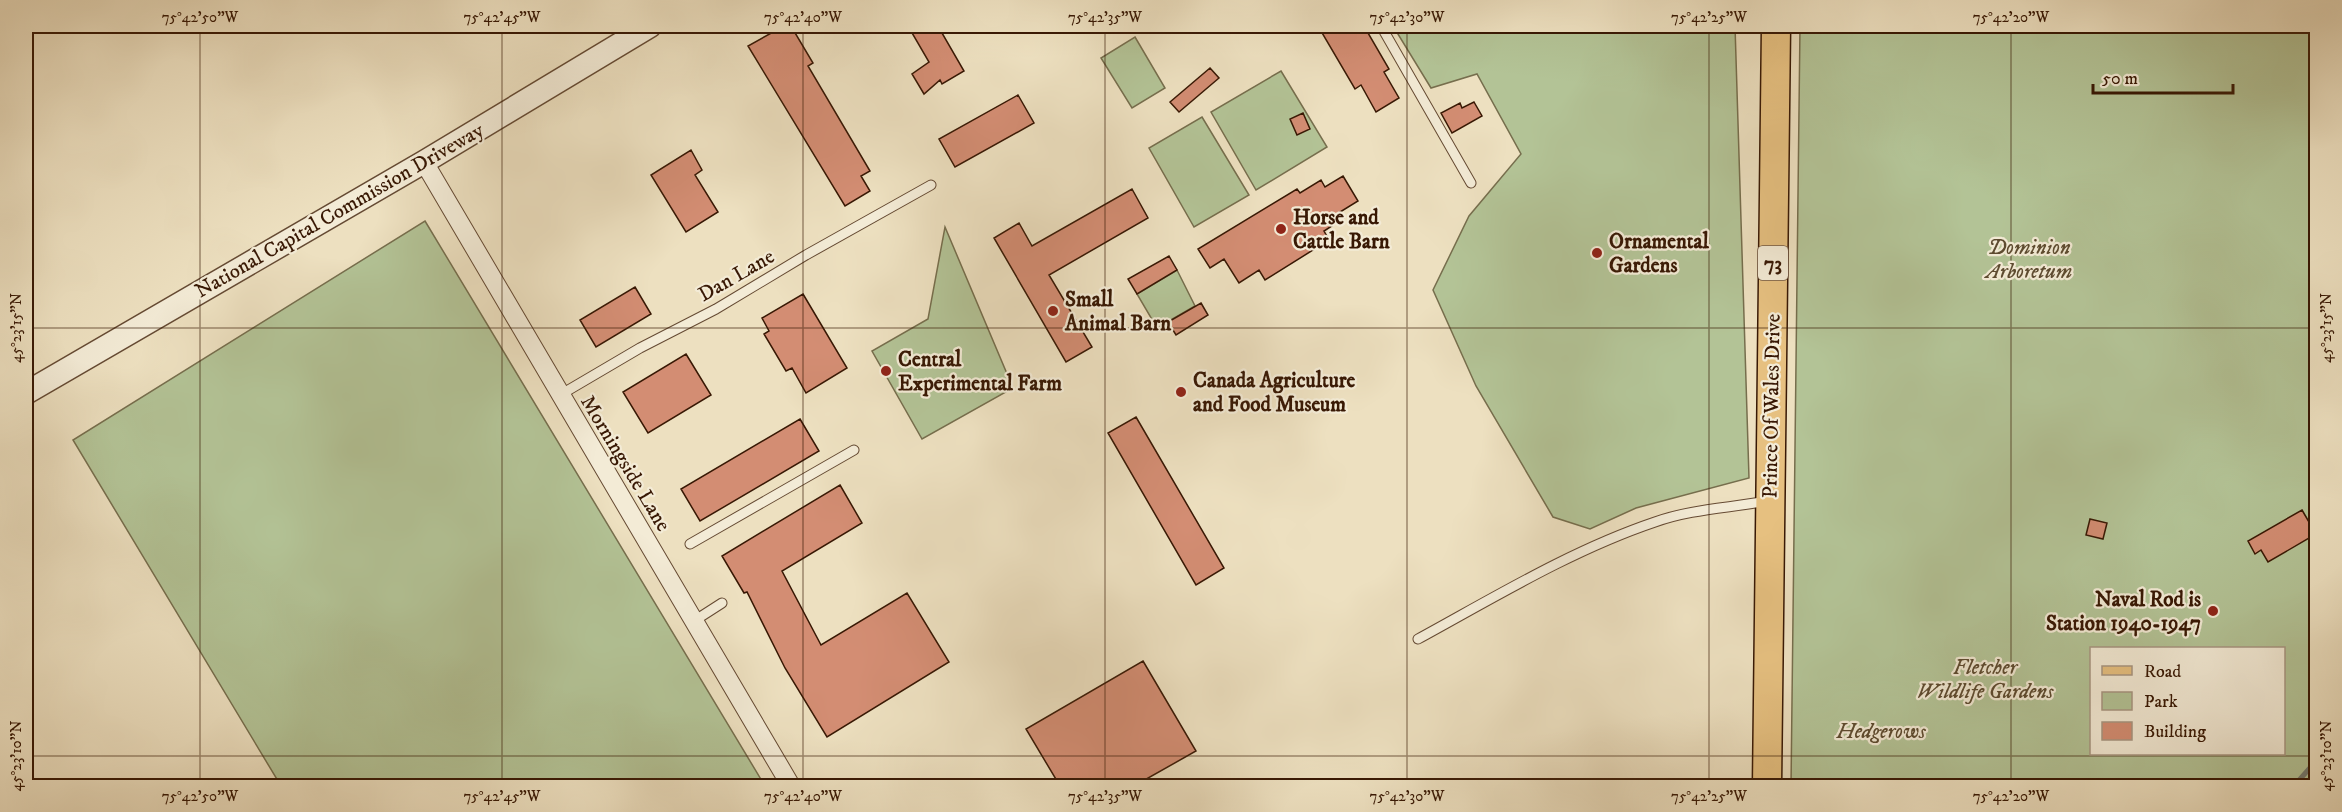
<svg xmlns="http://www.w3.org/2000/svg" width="2342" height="812" font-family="'IM FELL DW Pica',serif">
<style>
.green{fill:#b3c396;stroke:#766e4d;stroke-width:1.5;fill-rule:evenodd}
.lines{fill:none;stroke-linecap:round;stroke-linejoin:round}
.stream{stroke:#737a71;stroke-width:5}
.building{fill:#d38d73;stroke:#381804;stroke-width:1.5}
.service-casing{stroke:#654a33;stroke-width:11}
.minor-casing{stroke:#654a33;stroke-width:20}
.tertiary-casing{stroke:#654a33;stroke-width:25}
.primary-casing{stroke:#381804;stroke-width:31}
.service{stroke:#f3ebd6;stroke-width:9}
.minor{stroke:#f3ebd6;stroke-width:18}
.tertiary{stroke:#f3ebd6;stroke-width:22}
.primary{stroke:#e6c080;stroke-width:28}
.ticks{fill:none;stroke:#381804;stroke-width:1.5;stroke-opacity:0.45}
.poi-dot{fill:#8f2418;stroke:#f3ebd6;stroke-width:2}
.labels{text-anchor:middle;stroke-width:4.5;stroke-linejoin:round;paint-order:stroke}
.shield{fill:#f3ebd6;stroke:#705743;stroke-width:1.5}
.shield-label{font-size:20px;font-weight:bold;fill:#381804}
.street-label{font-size:21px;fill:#381804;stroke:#f3ebd6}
.poi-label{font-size:21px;font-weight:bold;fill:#381804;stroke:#f3ebd6;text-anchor:start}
.park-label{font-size:21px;font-style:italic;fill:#5d4b30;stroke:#f3ebd6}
.neatline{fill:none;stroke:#381804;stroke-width:2}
.ticks-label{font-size:15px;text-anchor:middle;fill:#381804}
</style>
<rect width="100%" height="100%" fill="#ede0c0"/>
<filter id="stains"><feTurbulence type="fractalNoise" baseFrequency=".00333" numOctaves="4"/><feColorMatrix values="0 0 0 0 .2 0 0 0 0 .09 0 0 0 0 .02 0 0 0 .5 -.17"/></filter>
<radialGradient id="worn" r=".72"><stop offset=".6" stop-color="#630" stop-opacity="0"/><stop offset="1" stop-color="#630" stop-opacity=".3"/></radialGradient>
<path class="green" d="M1393 26H1735L1749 478 1636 508 1590 529 1553 517 1476 386 1433 290 1469 216 1521 154 1477 74 1431 88Z
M1800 26H2316V786H1791ZM2092 648H2284V754H2092Z
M1135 37 1165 88 1132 108 1101 58Z
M1281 71 1327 147 1256 190 1211 112Z
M1202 117 1249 195 1194 227 1149 148Z
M425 221 765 786H281L73 440Z
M945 227 1013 388 922 439 872 351 928 319Z
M1177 270 1195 306 1157 328 1137 294Z"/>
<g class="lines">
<path class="stream" d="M2294 786 2316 761"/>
</g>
<path class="building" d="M784 26H791L813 63 808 66 870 171 861 176 870 191 845 206 748 46Z
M908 26H938L964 71 942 84 940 80 924 94 912 74 929 62Z
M1318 26H1364L1389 69 1384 72 1399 98 1376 112 1361 85 1355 89Z
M1210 68 1219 78 1179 112 1170 102Z
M1018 95 1034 123 955 167 939 139Z
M1474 102 1482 116 1452 133 1441 113 1460 103 1462 108Z
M1303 113 1310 129 1297 135 1290 119Z
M691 150 702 170 695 175 718 212 686 232 651 175Z
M1343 176 1358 201 1340 212 1344 218 1324 231 1329 240 1265 280 1259 270 1239 283 1224 259 1210 268 1198 249 1297 189 1300 193 1321 180 1325 187Z
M1132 189 1148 218 1049 275 1092 347 1066 362 994 238 1019 223 1032 246Z
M1169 256 1177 270 1137 294 1128 279Z
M635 287 651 314 596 347 580 320Z
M803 294 847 368 806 393 792 368 786 371 764 334 769 331 762 318Z
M1201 303 1208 315 1176 335 1168 322Z
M686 354 711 395 648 433 623 392Z
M1136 417 1224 568 1196 585 1108 433Z
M800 419 819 451 700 521 681 489Z
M840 485 862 523 782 571 821 645 907 593 949 662 827 737 785 668 747 592 744 593 722 556Z
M2302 510 2316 534 2268 562 2261 550 2255 554 2248 541Z
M2090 519 2107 523 2103 539 2086 535Z
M1143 661 1196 751 1134 786H1060L1026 729Z"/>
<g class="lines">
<g class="service-casing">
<path id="service" d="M1381 26 1471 183
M560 395 640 348 716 309 806 255 931 185
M690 544 854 450
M694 621 722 603
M1418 639C1495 597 1572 550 1655 522 1691 509 1730 508 1767 501"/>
</g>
<g class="minor-casing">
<path id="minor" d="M424 162 791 786"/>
</g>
<g class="tertiary-casing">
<path id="tertiary" d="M26 393 424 162 650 26"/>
</g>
<g class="primary-casing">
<path id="primary" d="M1767 786 1776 26"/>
</g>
<use href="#service" class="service"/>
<use href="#minor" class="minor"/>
<use href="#tertiary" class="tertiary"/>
<use href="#primary" class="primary"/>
</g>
<path class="ticks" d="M200 26V786M502 26V786M803 26V786M1105 26V786M1407 26V786M1709 26V786M2011 26V786M2313 26V786M26 328H2316M26 756H2316"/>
<g class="poi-dot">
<circle cx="1281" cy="229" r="6"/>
<circle cx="1597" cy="253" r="6"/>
<circle cx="1053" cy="311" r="6"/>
<circle cx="886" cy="371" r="6"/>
<circle cx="1181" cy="392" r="6"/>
<circle cx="2213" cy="611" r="6"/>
</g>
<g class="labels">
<rect class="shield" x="1758" y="246" width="30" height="34" rx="4.5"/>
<g class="shield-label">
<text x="1773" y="270">73</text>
</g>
<g class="street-label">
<text transform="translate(339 210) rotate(-30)" y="7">National Capital Commission Driveway</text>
<text transform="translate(736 275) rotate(-30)" y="7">Dan Lane</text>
<text transform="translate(1771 406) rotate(-89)" y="7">Prince Of Wales Drive</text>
<text transform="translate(626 463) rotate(59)" y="7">Morningside Lane</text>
</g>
<g class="poi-label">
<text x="1293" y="224">Horse and<tspan x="1293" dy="24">Cattle Barn</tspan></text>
<text x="1609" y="248">Ornamental<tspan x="1609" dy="24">Gardens</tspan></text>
<text x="1065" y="306">Small<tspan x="1065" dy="24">Animal Barn</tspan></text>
<text x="898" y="366">Central<tspan x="898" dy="24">Experimental Farm</tspan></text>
<text x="1193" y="387">Canada Agriculture<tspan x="1193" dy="24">and Food Museum</tspan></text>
<text x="2201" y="606" text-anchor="end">Naval Rod is<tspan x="2201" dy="24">Station 1940-1947</tspan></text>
</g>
<g class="park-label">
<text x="2029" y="254">Dominion<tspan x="2029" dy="24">Arboretum</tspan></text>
<text x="1985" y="674">Fletcher<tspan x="1985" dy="24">Wildlife Gardens</tspan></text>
<text x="1881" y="738">Hedgerows</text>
</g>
</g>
<rect width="2342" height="812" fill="none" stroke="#ede0c0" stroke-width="66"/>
<rect x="2090" y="647" width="195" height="108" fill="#f3ebd6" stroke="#a89782" stroke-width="1.5"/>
<rect x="2102" y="666" width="30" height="9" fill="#e6c080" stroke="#a89782" stroke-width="1.5"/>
<text x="2144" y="677" font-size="18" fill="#381804">Road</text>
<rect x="2102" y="692" width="30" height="18" fill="#b3c396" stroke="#a89782" stroke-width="1.5"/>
<text x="2144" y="707" font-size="18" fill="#381804">Park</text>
<rect x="2102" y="722" width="30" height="18" fill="#d38d73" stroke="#a89782" stroke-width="1.5"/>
<text x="2144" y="737" font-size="18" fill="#381804">Building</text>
<path d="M2093 84v9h140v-9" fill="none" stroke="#381804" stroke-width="3"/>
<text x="2102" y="84" font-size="18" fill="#381804" stroke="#f3ebd6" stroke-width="4.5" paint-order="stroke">50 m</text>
<rect x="33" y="33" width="2276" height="746" class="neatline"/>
<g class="ticks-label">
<text x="200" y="22">75°42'50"W</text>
<text x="502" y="22">75°42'45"W</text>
<text x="803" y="22">75°42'40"W</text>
<text x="1105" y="22">75°42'35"W</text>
<text x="1407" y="22">75°42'30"W</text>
<text x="1709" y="22">75°42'25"W</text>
<text x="2011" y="22">75°42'20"W</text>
<text transform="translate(16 328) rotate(-90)" y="5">45°23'15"N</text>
<text transform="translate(2326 328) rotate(-90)" y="5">45°23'15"N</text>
<text transform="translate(16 756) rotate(-90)" y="5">45°23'10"N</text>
<text transform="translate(2326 756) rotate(-90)" y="5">45°23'10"N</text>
<text x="200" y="801">75°42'50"W</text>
<text x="502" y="801">75°42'45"W</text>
<text x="803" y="801">75°42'40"W</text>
<text x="1105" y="801">75°42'35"W</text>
<text x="1407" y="801">75°42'30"W</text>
<text x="1709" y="801">75°42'25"W</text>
<text x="2011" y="801">75°42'20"W</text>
</g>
<rect width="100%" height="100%" filter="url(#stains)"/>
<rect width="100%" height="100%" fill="url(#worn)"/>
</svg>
